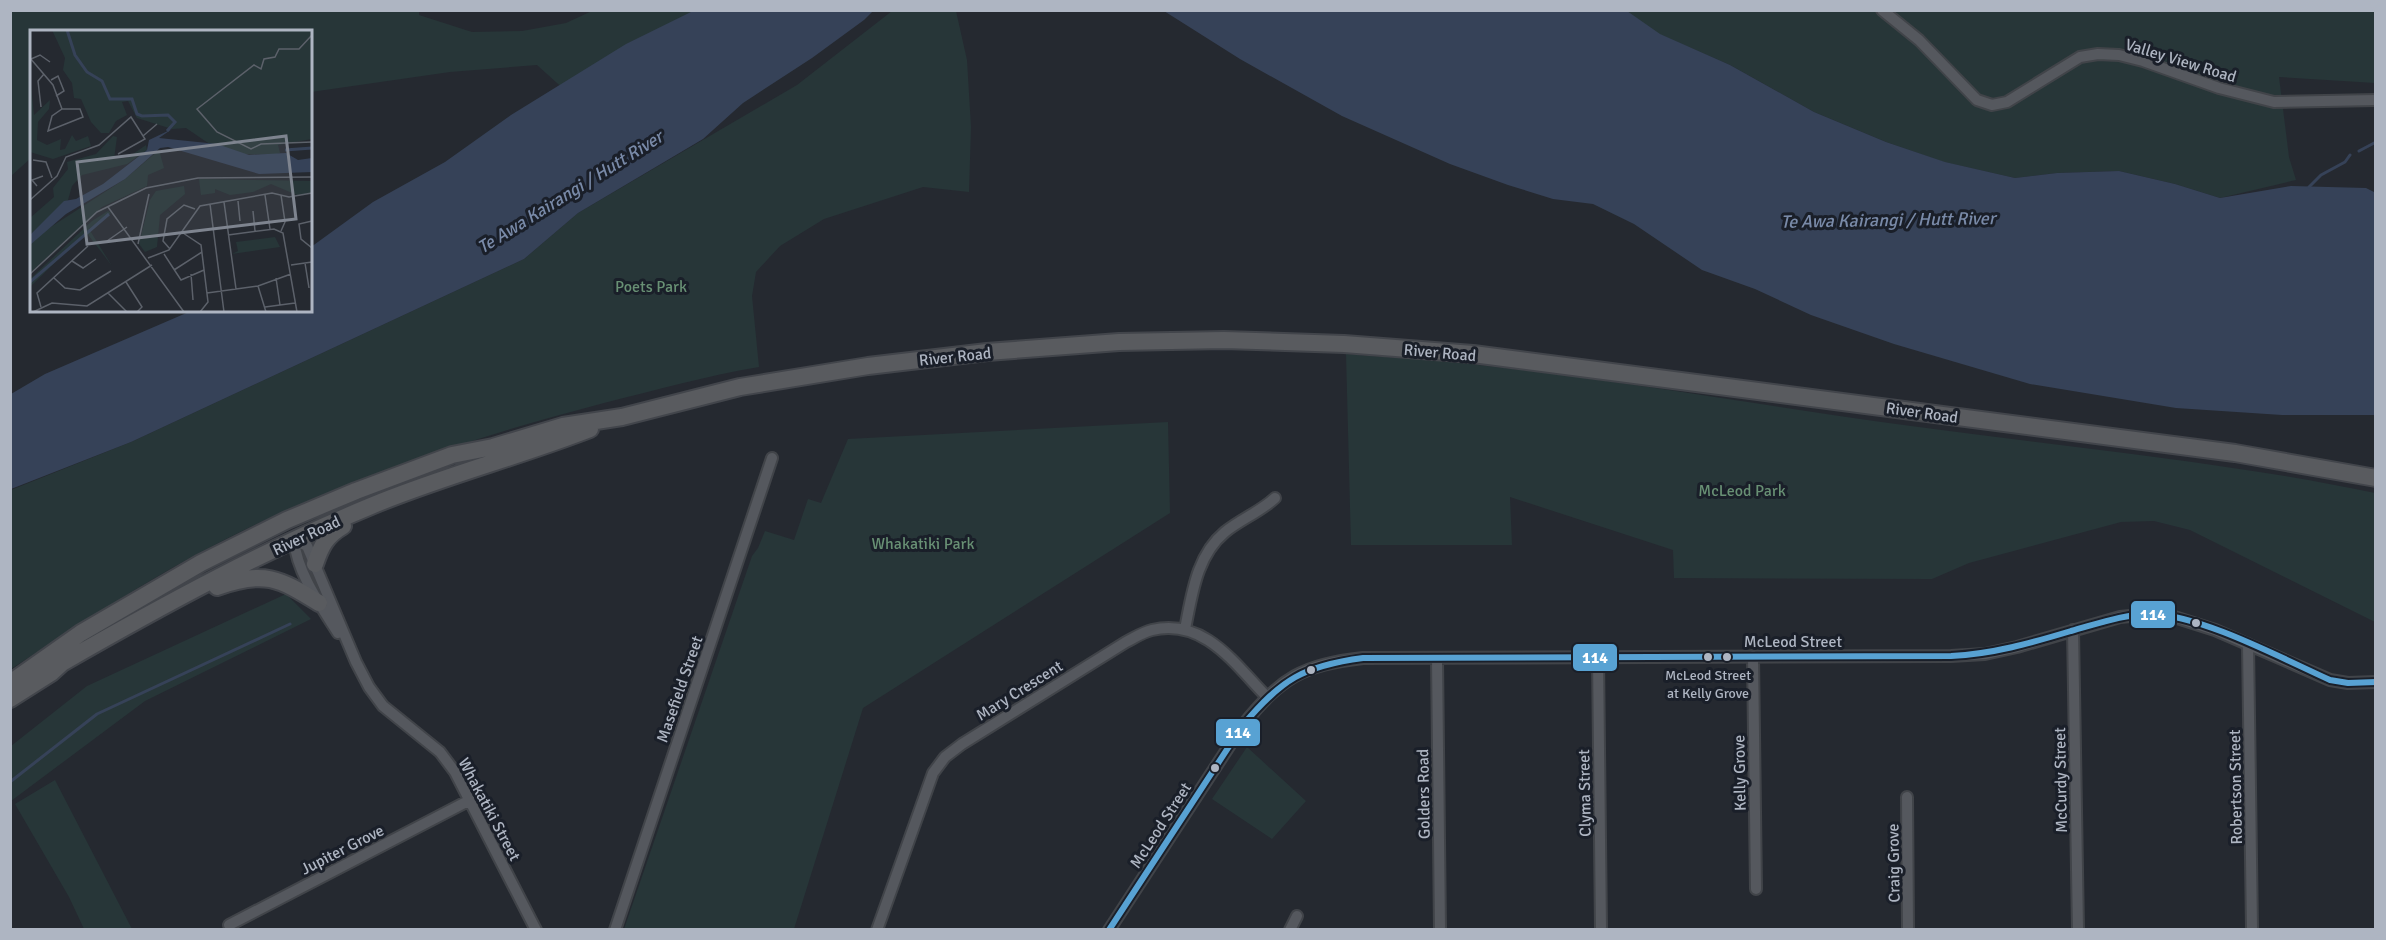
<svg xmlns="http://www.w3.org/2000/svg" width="2386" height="940" font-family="Signika,sans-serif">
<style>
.green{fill:#273638}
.water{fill:#364258}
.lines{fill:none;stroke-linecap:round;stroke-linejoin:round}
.stream{stroke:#364258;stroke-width:3}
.minor-casing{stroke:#414449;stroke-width:14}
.highway-casing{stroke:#42454b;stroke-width:20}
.minor{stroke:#55585e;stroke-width:10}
.highway{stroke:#595b5f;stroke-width:16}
.bus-1-casing{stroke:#1a1f29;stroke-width:10}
.bus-1{stroke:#58a2d3;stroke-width:6}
.bus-dot{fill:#aeb5c2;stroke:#1a1f29;stroke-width:2}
.labels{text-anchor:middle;stroke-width:6;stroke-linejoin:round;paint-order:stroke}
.bus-label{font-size:14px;fill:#aeb5c2;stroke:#1a1f29}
.street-label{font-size:16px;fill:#aeb5c2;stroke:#1a1f29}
.park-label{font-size:16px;fill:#689074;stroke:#1a1f29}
.water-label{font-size:18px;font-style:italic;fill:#798aa8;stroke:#1a1f29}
.inset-river{fill:none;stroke:#364258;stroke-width:3}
.inset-road{fill:none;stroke:#5c616a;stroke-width:1.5}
.view{fill:#7e848f;fill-opacity:0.15;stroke:#7e848f;stroke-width:3}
.inset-edge{fill:none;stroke:#aeb5c2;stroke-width:3}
.line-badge{stroke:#1a1f29;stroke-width:2}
.badge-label{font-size:16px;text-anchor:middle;font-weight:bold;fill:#fff}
</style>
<rect width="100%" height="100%" fill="#252930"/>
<path class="green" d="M419 10V15L472 32 522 31 566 23 592 11H706L567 92 537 65 450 72 311 92 310 32H32L31 158 11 176V11Z
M892 11H956L967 60 971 127 969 192 923 187 824 219 780 246 756 272 752 296 759 367C706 376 656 390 604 403 474 437 344 479 224 540 150 577 81 624 11 669V490L131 442 524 259 578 213 797 85Z
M1606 11H2375V83L2279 77 2289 157 2296 180 2220 198 2175 184 2119 171 2057 173 2015 178 1944 162 1886 142 1814 112 1730 65Z
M1346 354C1393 358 1440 360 1487 366 1629 381 1769 407 1911 426 2066 447 2222 461 2375 493V622L2190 530 2154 521 2121 522 1969 563 1932 579 1674 578 1673 550 1510 497 1512 545H1351Z
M1168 422 1170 513 863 708 794 929H624L752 556 758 548 765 531 794 540 808 499 821 503 848 439Z
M286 594 311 619 145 701 11 801V746L87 686Z
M1247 747 1306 801 1272 839 1212 799Z
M55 780 132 929H84L69 897 15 804Z"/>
<path class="water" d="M693 11H873L864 20 812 58 743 103 703 139 578 213 524 259 131 442 11 489V394L45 374 191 311 310 310 311 247 373 202 445 162 511 115 626 44Z
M1164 11H1627L1660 34 1730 65 1814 112 1886 142 1945 162 2015 178 2057 173 2119 171 2175 184 2220 198 2291 186 2366 188 2376 193 2375 415H2282L2176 408 2030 384 1894 344 1811 315 1755 289 1702 270 1634 224 1593 204 1553 199 1508 185 1450 164 1342 116 1240 59Z"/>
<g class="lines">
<path class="stream" d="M2359 151 2376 142
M2309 187 2321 175 2345 162 2350 155
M10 782 97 714 290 624"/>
<g class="minor-casing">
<path id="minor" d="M1882 10 1919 40 1977 100 1992 105 2007 102 2080 57 2098 54 2119 55 2143 61 2219 88 2274 102 2376 100
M294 540 307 546 356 662 369 687 383 706 440 752 455 772 536 930
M294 540C297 573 321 606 338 633
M1185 629C1192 595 1196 556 1225 532 1241 519 1260 512 1275 498
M2073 630 2078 930
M2248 644 2252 930
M1598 656 1601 930
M1753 656 1756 889
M1437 658 1440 930
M1907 797 1908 930
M229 925 470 800
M615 930 772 458
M877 930 933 773 945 757 962 744 1126 642C1134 638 1143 632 1152 630 1204 618 1234 663 1266 696
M1109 930 1243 725C1282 677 1302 665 1363 658L1951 656 1985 654 2017 647 2120 617 2150 614 2171 616 2215 630 2330 680 2348 683 2376 682
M1290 930 1297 916"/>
</g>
<g class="highway-casing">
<path id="highway" d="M315 564C321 546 326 536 343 526
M217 587C264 570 279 578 319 603
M10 683 81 633 201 563 287 520 356 491 452 455 493 447 563 426 622 417 740 387 868 366 987 352 1119 342 1224 340 1344 344 1473 354 2235 453 2376 478
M10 699 51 673 62 663C163 605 264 550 371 506 443 476 518 457 590 429"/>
</g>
<use href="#minor" class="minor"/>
<use href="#highway" class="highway"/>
<g class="bus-1-casing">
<path id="bus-1" d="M1109 930 1243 725C1282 679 1303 666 1363 658L1951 656C1993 654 2031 643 2071 631 2097 624 2124 614 2151 614 2201 615 2283 659 2330 680L2348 683 2376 682"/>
</g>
<use href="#bus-1" class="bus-1"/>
</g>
<g class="bus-dot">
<circle cx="2196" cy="623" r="5"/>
<circle cx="1708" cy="657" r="5"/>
<circle cx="1727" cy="657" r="5"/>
<circle cx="1311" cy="670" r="5"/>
<circle cx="1215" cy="768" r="5"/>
</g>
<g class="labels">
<g class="bus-label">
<text x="1708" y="680">McLeod Street<tspan x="1708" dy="18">at Kelly Grove</tspan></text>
</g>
<g class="street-label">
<text transform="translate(2181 60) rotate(17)" y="6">Valley View Road</text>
<text transform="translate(1440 352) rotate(5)" y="6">River Road</text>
<text transform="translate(955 356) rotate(-6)" y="6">River Road</text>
<text transform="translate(1922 412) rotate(8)" y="6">River Road</text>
<text transform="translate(306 535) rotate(-25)" y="6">River Road</text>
<text x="1793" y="647">McLeod Street</text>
<text transform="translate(679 689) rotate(-71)" y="6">Masefield Street</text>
<text transform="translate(1019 690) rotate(-32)" y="6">Mary Crescent</text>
<text transform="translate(1739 773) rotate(-91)" y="6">Kelly Grove</text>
<text transform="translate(2060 780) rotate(-91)" y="6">McCurdy Street</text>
<text transform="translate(2235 787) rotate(-91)" y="6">Robertson Street</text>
<text transform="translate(1584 793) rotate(-91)" y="6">Clyma Street</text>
<text transform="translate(1423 794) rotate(-91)" y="6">Golders Road</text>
<text transform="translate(490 809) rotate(62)" y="6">Whakatiki Street</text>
<text transform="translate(1160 825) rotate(-57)" y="6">McLeod Street</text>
<text transform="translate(342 849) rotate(-27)" y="6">Jupiter Grove</text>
<text transform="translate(1893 863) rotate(-91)" y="6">Craig Grove</text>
</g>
<g class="park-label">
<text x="651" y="292">Poets Park</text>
<text x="1742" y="496">McLeod Park</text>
<text x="923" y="549">Whakatiki Park</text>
</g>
<g class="water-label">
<text transform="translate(570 192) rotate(-32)" y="6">Te Awa Kairangi / Hutt River</text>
<text transform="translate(1888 220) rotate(-1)" y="6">Te Awa Kairangi / Hutt River</text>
</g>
</g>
<g transform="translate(30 30)">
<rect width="282" height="282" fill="#252930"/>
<path d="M22 0H282V109L248 115 250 123 244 125 214 124 181 115 156 98 142 99 107 88 98 71 92 72 97 85 86 91 79 103H71L61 92 51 69 44 68 42 53 33 40 35 28ZM0 45 4 85 20 70 19 79 8 92 7 110 17 115 31 109 30 120 35 119 42 105 46 111 58 106 61 116 23 129 0 122ZM83 106 87 107 84 129 97 128 116 115 117 120 97 134 52 145 42 156 38 170 0 205V188L24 167 23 158 38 139 37 132 66 124ZM129 120 134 138 118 145 117 156 72 177 0 243V215L10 204 95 149ZM169 149 282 151V163L267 165 241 154 223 162 200 165 185 159V163L171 165ZM154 156 155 164 130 185 127 217 115 222 109 214 120 170 126 161ZM78 181 81 183 59 199 82 236 56 202 0 257V249L62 191ZM245 207 250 217 202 224 208 221 206 212Z" fill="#273638"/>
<path d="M142 99 129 108 187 114 219 125 256 123 268 130 282 128V142L229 144 138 117 130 118 95 149 36 184 0 215V205L34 171 46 169 73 154 117 120 119 110Z" fill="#364258"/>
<path class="inset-river" d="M37 0 45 25 57 42 72 51 80 69H102L107 84 112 86 138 85 145 92 137 101M255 120 282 118M0 252 79 184"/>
<path class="inset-road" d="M282 5 269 19H249L245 27 234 29 231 39 224 35 167 79 187 102 221 119 231 114 282 112M0 28 23 55 32 79M1 29 10 25 20 32M21 50 28 46 34 61 26 66M11 77 8 51 14 44M32 79H50L53 87 18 101 22 86ZM113 106 127 94M3 130 16 132 22 148M7 156 2 150 13 146M235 165 240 199M0 170 27 146 36 127 69 115 101 87 115 109 88 124M208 171 210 191M194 172 206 259M180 174 194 282M78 177 154 282M223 181 225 201M282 191 269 194 271 209 282 218M251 201 255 192 251 165M153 203 171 215 178 272 170 282M198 205 244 199 253 203 267 282M77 211 97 197M108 214 119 164M140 219 133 211 137 189 154 175 165 179M134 224 151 250 174 240M118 228 139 220 170 176 242 163 259 167 282 163M42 231 53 238 66 229M275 233 279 258M261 235 282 232M144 240 172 222M0 244 67 182 116 158 168 148 282 147M161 244 163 270M24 248 35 258 50 260 81 241M246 248 250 275M96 252 112 277 107 282M228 256 236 282M78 263 97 282M177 263 228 256 261 244M11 277 7 263 58 216M235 277 265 273M3 282 22 273 57 276 122 235"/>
<path class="view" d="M256 106 266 189 57 214 47 132Z"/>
<rect width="282" height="282" class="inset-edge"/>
</g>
<g class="line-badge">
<rect x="2130" y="600" width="46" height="29" rx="6" fill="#58a2d3"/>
<rect x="1572" y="643" width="46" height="29" rx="6" fill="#58a2d3"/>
<rect x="1215" y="718" width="46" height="29" rx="6" fill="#58a2d3"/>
</g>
<g class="badge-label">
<text x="2153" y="620">114</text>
<text x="1595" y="663">114</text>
<text x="1238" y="738">114</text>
</g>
<rect width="2386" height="940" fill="none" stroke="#aeb5c2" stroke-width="24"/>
</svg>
